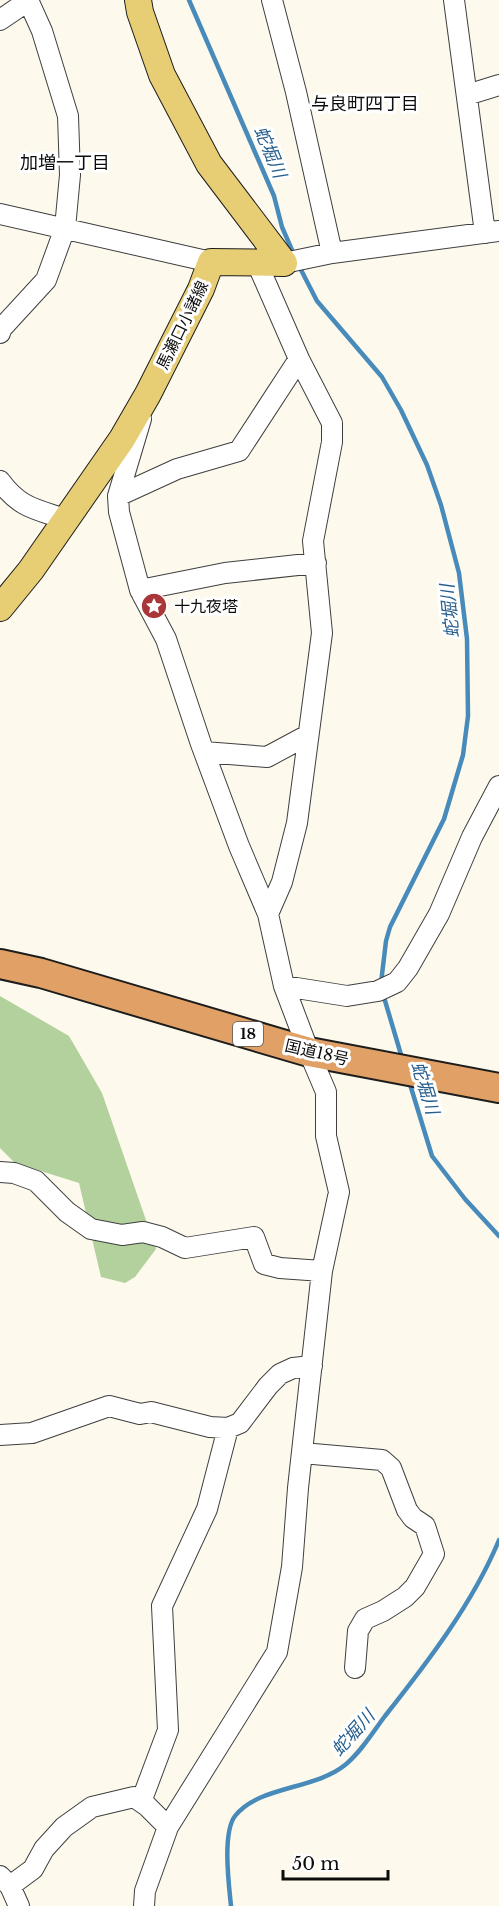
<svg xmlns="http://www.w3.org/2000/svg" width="499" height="1906" font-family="'Libre Baskerville','Noto Sans JP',serif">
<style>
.forest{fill:#b3d19c}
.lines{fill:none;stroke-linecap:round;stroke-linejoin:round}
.stream{stroke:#488bbb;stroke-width:4.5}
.minor-casing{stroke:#3f3f3f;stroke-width:22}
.major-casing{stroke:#1d1d1d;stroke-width:28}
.highway-casing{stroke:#1d1d1d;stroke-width:32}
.minor{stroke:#fff;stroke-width:20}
.major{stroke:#e7cd73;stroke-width:26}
.highway{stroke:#e1a166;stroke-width:28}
.labels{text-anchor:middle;stroke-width:6;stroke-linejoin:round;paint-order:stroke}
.shield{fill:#fff;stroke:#555;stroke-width:1.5}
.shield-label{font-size:15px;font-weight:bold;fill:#0c0c0c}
.street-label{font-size:16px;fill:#0c0c0c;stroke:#fff}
.poi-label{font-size:16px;fill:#0c0c0c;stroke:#fff;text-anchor:start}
.neighbourhood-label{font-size:18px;fill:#0c0c0c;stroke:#fff}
.water-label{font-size:18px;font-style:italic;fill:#265e8d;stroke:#fff}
</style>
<rect width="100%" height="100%" fill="#fdfaed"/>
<path class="forest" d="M0 996 69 1036 102 1093 156 1249 135 1277 125 1283 101 1277 79 1183 15 1163 0 1148Z"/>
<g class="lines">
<path class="stream" d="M189 0 274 196 282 227 295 257
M298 264 317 301 382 377 401 410 427 465 441 505 459 573 467 639 468 716 463 755 444 819 390 927 386 941 381 983
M383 994 402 1058
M409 1081 432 1156 465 1199 499 1236
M231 1906C229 1886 222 1833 235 1816 258 1786 314 1790 345 1765 361 1752 373 1732 385 1716 427 1663 473 1603 499 1540"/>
<g class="minor-casing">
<path id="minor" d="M272 0 296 92 332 253
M454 0 485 233
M0 20 28 1
M467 95 499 85
M0 214 211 262
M257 263 299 359 332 423V442L313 541 322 633 297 823 282 882 268 914
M284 263 332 253 499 231
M0 333 1 329 46 280 65 228 70 175 68 116 42 31 28 0
M141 419 118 496 119 512 140 590 166 639 201 744 239 846 268 914 284 986 309 1052 326 1092V1136L339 1192 322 1271 298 1488 292 1567 277 1652 168 1827 145 1891 144 1906
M0 481C20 508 35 509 65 519
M118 496 177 469 239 451 299 359
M140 590 225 573 316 563
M204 752 267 757 308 735
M284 986 347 996 378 991 397 982 408 968 439 914 472 837 499 786
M0 1172 14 1173 36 1181 67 1212 91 1229 122 1235 143 1232 162 1237 185 1248 254 1237 264 1264 280 1268 322 1271
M0 1435 32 1433 109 1406 140 1414 151 1412 210 1427 228 1428 240 1423 268 1386 280 1374 293 1368 312 1366
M302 1453 382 1460 391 1468 407 1510 413 1518 425 1526 434 1554 415 1587 405 1597 383 1611 365 1619 358 1631 355 1668
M141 1802 168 1730 162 1606 207 1509 228 1428
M0 1876 10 1886 19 1906
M10 1886 33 1869 44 1849 64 1827 92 1807 134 1797 147 1806 168 1827"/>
</g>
<g class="major-casing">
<path id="major" d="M138 0 140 12 162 75 209 164 284 263
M0 608 31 570 122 439 148 394 201 289 211 262 284 263"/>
</g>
<g class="highway-casing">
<path id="highway" d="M0 964 41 973 309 1052 499 1088"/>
</g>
<use href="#minor" class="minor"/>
<use href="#major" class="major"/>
<use href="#highway" class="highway"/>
</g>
<defs>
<g id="sight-disc" transform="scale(1.35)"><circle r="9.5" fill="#a93639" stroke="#fff"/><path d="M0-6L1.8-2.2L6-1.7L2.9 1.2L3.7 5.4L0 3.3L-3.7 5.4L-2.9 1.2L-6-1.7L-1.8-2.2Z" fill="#fff"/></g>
</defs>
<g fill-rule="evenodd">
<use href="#sight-disc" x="154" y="606"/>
</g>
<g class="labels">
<rect class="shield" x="233" y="1022" width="30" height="24" rx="4.5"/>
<g class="shield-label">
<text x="248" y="1039">18</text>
</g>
<g class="street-label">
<text transform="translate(182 325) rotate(-64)" y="6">馬瀬口小諸線</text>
<text transform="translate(317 1052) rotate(13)" y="6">国道18号</text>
</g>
<g class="poi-label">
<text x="174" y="612">十九夜塔</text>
</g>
<g class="neighbourhood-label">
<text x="365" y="110">与良町四丁目</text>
<text x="65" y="169">加増一丁目</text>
</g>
<g class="water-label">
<text transform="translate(270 152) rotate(67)" y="6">蛇堀川</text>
<text transform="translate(450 611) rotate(-96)" y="6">蛇堀川</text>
<text transform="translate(425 1088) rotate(73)" y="6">蛇堀川</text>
<text transform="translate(353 1733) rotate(-48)" y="6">蛇堀川</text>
</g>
</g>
<path d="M283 1870v9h105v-9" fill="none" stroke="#0c0c0c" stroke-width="3"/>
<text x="292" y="1870" font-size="18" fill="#0c0c0c" stroke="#ffffff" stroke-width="4.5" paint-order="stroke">50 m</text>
</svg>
